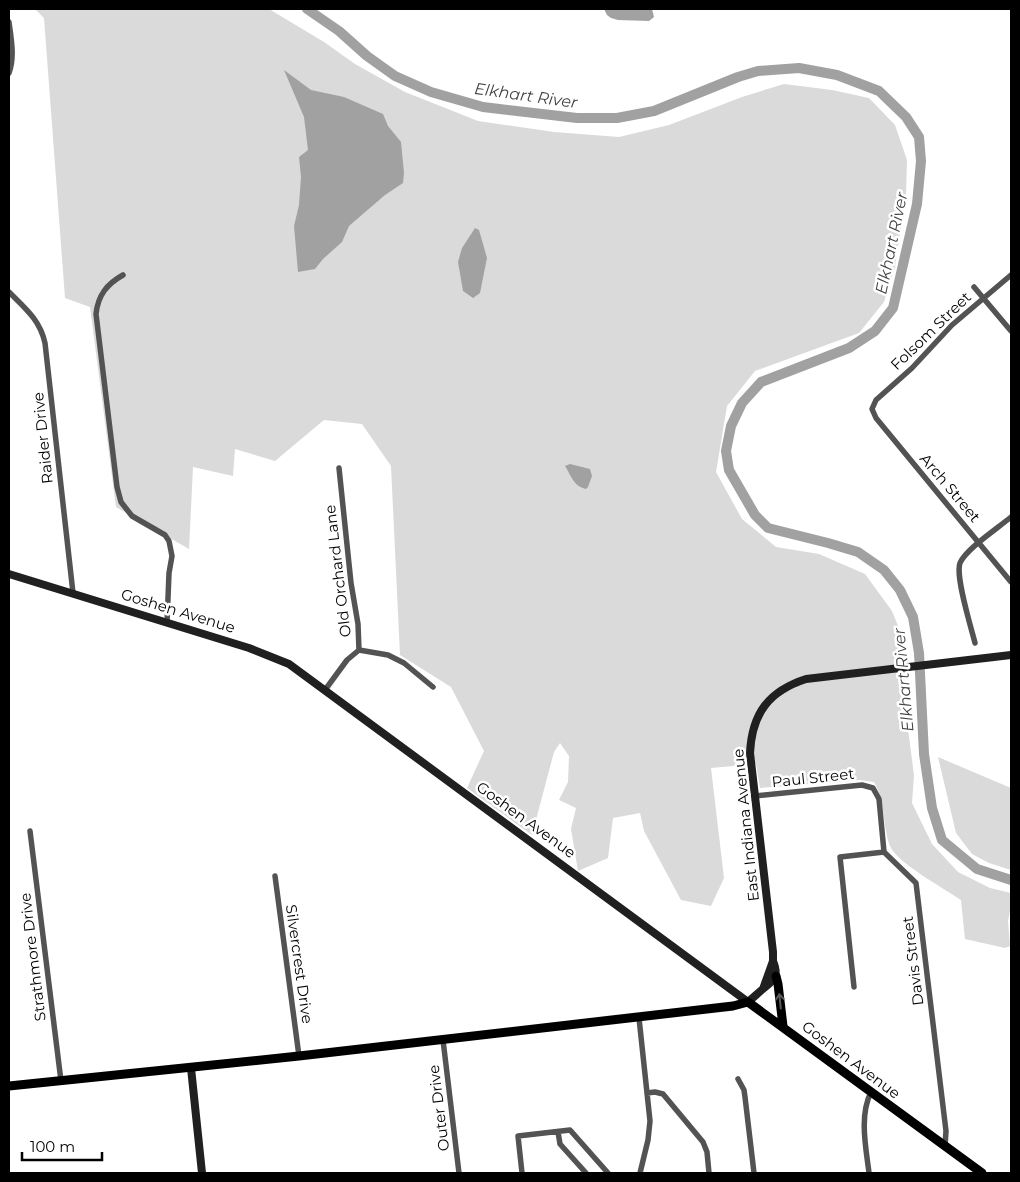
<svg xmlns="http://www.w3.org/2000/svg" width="1020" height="1182" font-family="Montserrat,sans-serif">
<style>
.green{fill:#dadada}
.water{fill:#a1a1a1}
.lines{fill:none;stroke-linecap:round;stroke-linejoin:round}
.river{stroke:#a1a1a1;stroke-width:10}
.street{stroke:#535353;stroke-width:5.5}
.secondary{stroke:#202020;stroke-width:8}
.primary{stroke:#000;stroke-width:9}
.oneway{stroke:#595959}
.labels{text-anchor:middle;stroke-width:5;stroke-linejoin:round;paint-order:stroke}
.street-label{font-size:15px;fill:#000;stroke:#fff}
.water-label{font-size:16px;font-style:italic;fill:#424242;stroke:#fff}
</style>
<rect width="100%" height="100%" fill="#fff"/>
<path class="green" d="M35 9H269L324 42 355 64 405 92 478 121 554 132 619 137 669 125 742 97 784 84 832 90 869 98 895 125 907 160 906 194 895 267 884 302 859 333 755 371 727 406 716 472 742 519 776 547 819 554 865 574 892 611 905 643V706L914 775 912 803 932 844 958 872 990 888 1011 893V906L1008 921 1010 946 1005 948 965 939 961 900C945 889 896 862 890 846 882 824 886 803 874 782L860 780 760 788 756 764 711 768 724 878 711 906 681 900 644 831 640 813 613 818 608 858 578 871 571 829 576 808 559 800 568 782 569 756 560 743 554 752 532 835 467 788 484 751 451 687 400 655 391 466 362 424 324 420 275 461 235 449 233 476 193 467 189 549 116 507 90 307 65 298 44 18Z
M938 757 1011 788V870L989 863 972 854 956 833Z"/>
<path class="water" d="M604 9H652L654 17 649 21 618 20 611 18 607 15Z
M284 70 311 90 344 97 383 114 388 126 401 142 404 173 403 183 385 195 349 226 342 242 323 259 315 269 298 272 294 226 299 205 301 177 299 157 308 150 304 117Z
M475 228 479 230 487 258 480 293 473 298 463 291 458 262 462 248Z
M570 464 590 469 592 476 588 487 586 489C573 486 571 475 565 466Z"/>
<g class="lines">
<path class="river" d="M307 9 339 31 367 56 395 76 431 92 483 107 577 118H617L654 111 738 77 758 71 799 68 837 75 879 91 906 117 919 137 921 161 917 204 893 308 875 331 849 348 761 382 742 403 731 426 726 451 729 470 755 515 768 528 828 543 858 552 884 570 900 590 913 617 919 653 924 754 932 808 942 840 977 869 1011 880"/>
<path class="street" d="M9 22C11 38 15 57 9 73
M123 275C107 284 98 295 96 314L117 487 121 502 132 516 165 535 169 541 172 556 169 573 167 623
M1011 275 952 325 912 368 876 400 872 409 876 418 1011 582
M974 287 1011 331
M9 292C25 308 40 320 45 343L73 593
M975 643C971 627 955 576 960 563 966 549 998 528 1011 517
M359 650 388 655 404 663 433 687
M325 690 347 660 359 650 358 624 351 583 339 468
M755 796 862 785 873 788 879 799 884 852 916 883 946 1131 945 1146
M30 831 61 1081
M275 876 299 1056
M854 987 840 857 884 852
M639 1018 650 1121 648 1140 640 1173
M443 1040 459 1173
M738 1079 744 1090 745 1097 754 1173
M647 1093 655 1092 663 1094 703 1142 707 1152 709 1173
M558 1132 560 1144 586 1173
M522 1173 518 1136 570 1130 608 1173
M869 1173C866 1148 859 1116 871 1092"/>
<path class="secondary" d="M9 574 249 648 289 664 748 1002C753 998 758 993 764 988 775 979 779 976 773 961
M763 989 773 961V952L750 753C752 713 769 691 806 679L1011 655
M191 1068 202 1173"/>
<path class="primary" d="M776 976 778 984 783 1026
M9 1086 299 1056 733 1006 748 1002 982 1173"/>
</g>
<defs><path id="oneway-shaft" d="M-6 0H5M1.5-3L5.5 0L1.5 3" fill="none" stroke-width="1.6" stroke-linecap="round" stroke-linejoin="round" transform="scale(1.25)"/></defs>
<use class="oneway" href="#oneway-shaft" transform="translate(780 1001) rotate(-96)"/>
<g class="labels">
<g class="street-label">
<text transform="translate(931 331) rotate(-44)" y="5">Folsom Street</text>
<text transform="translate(43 438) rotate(-96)" y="5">Raider Drive</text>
<text transform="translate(950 488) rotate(50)" y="5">Arch Street</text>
<text transform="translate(338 571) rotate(-97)" y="5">Old Orchard Lane</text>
<text transform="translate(178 611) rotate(17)" y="5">Goshen Avenue</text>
<text transform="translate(813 778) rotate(-6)" y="5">Paul Street</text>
<text transform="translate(526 820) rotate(36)" y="5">Goshen Avenue</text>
<text transform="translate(746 825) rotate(-96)" y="5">East Indiana Avenue</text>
<text transform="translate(33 957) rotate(-97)" y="5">Strathmore Drive</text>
<text transform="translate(913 961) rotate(-97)" y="5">Davis Street</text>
<text transform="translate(299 964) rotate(82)" y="5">Silvercrest Drive</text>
<text transform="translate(851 1060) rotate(37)" y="5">Goshen Avenue</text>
<text transform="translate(439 1108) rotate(-97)" y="5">Outer Drive</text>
</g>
<g class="water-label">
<text transform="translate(526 95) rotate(8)" y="6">Elkhart River</text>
<text transform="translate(891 243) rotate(-78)" y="6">Elkhart River</text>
<text transform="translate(903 680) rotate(-95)" y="6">Elkhart River</text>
</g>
</g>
<rect width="1020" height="1182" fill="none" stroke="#000000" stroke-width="20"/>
<path d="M22 1152v8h80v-8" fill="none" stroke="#000000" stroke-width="2.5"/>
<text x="30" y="1152" font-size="15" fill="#000000" stroke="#ffffff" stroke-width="4" paint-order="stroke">100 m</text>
</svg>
